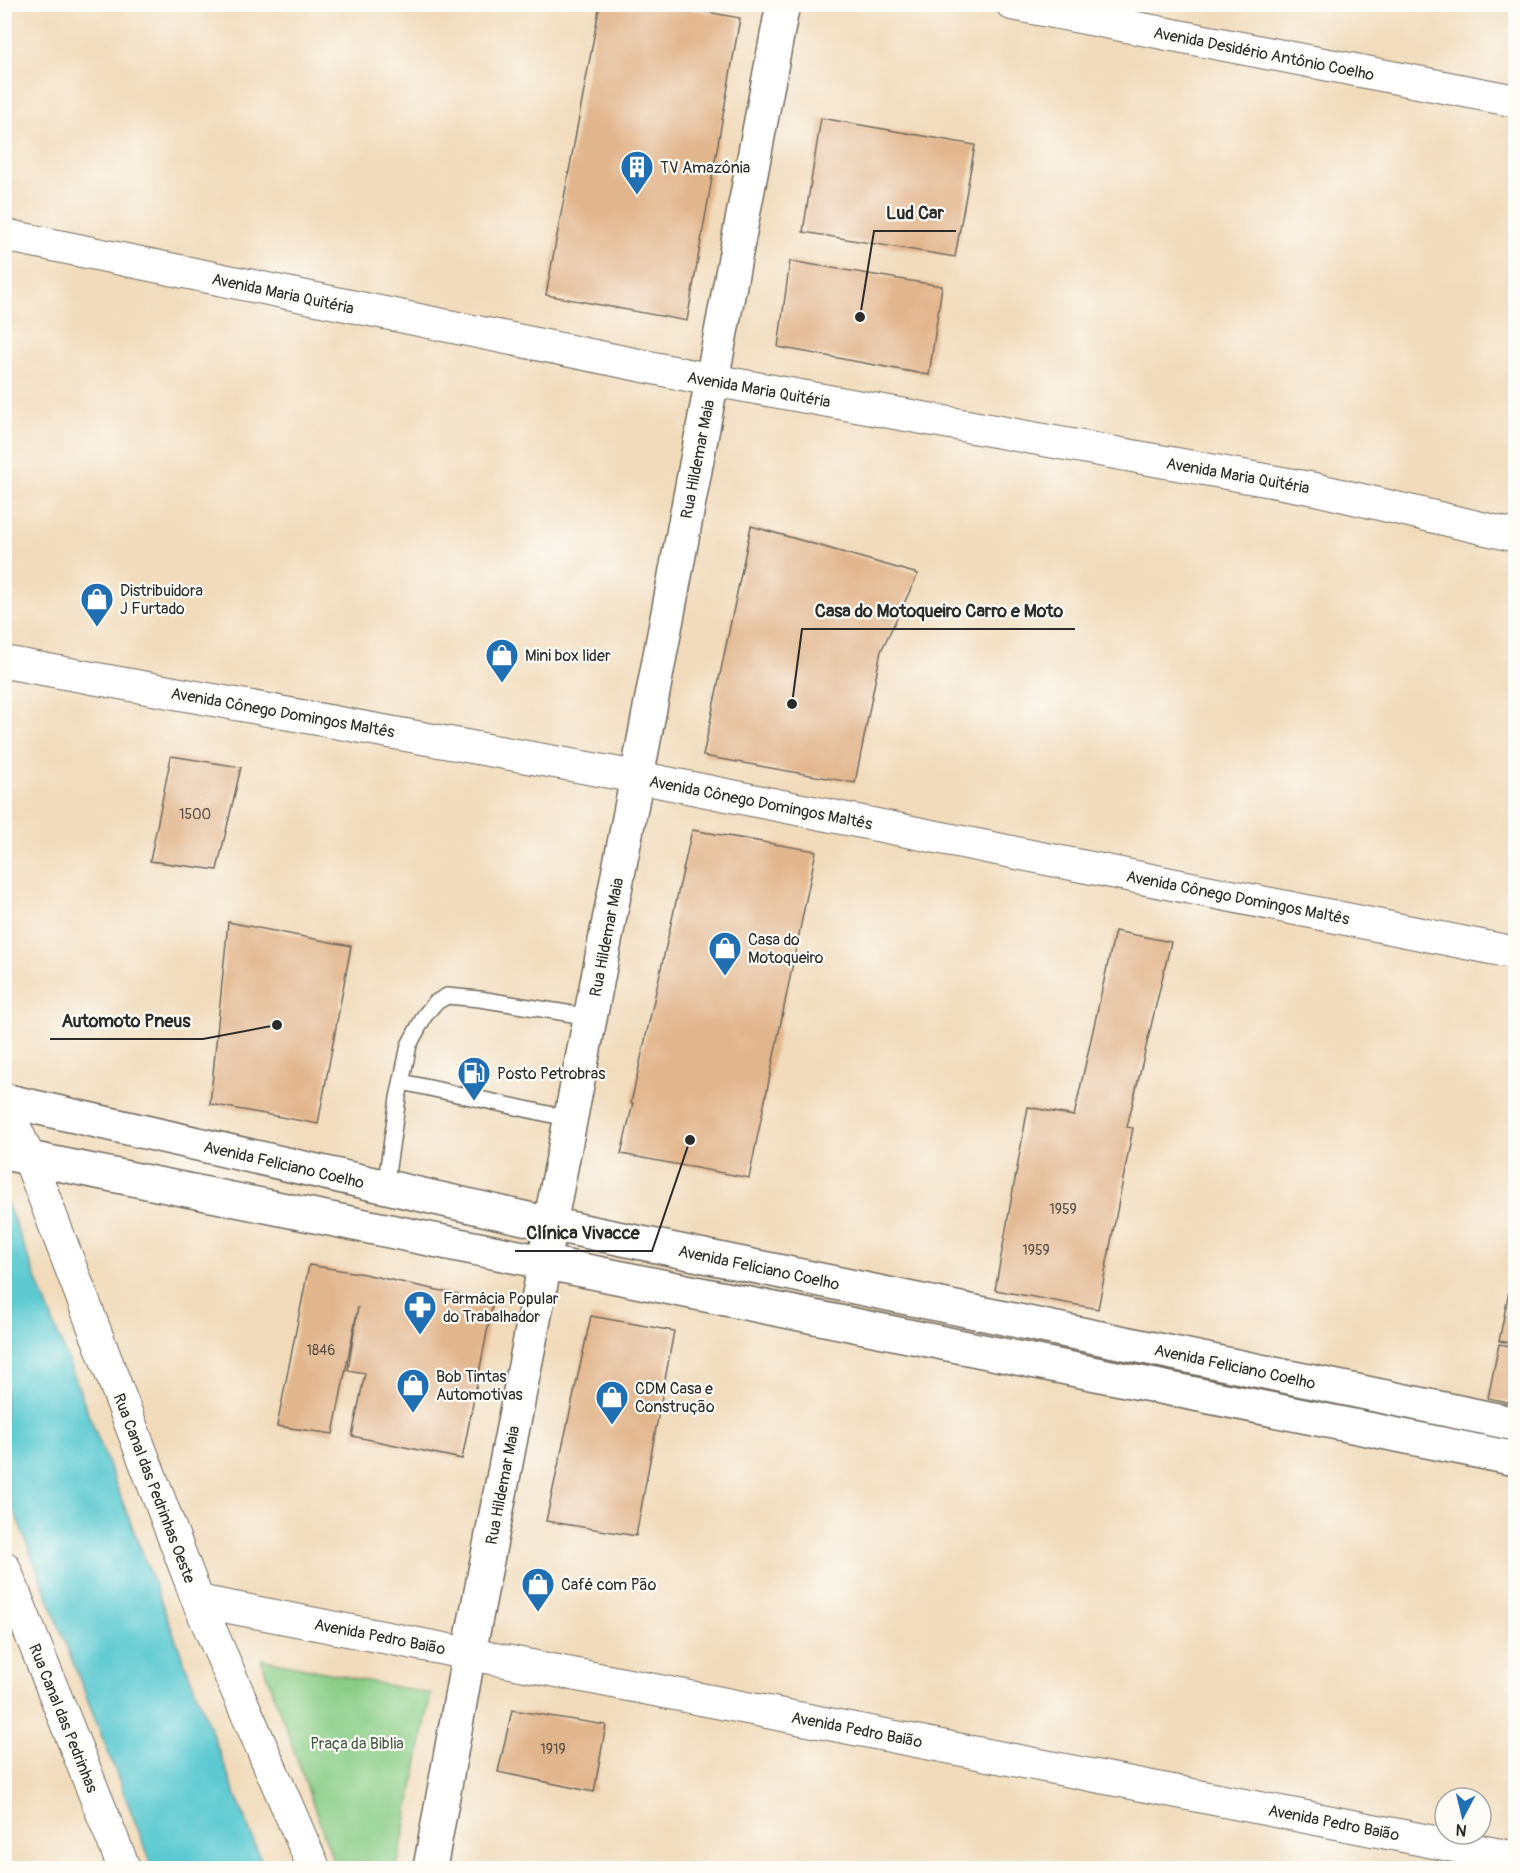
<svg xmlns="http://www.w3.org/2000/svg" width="1520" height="1873" font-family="Pangolin,sans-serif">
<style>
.green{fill:#89cd86;stroke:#5a7c58;stroke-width:1.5}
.water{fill:#5dcad2;stroke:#447a7e;stroke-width:1.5}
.building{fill:#e2b68d}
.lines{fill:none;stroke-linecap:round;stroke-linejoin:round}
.service-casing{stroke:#70695d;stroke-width:18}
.minor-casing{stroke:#70695d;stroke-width:34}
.tertiary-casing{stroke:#70695d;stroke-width:36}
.secondary-casing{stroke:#70695d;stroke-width:36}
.service{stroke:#fff;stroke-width:15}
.minor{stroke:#fff;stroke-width:32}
.tertiary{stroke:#fff;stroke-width:33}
.secondary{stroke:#fff;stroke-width:33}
.labels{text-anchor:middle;stroke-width:4.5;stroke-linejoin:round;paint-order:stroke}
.number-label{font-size:14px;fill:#594e44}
.street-label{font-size:16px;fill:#2b2b2b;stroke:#fdfcf7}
.poi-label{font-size:16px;fill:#2b2b2b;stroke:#fdfcf7;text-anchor:start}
.park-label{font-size:16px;fill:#475c46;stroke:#fdfcf7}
.leader{fill:none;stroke:#2b2b2b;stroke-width:2}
.callout-dot{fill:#2b2b2b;stroke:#fdfcf7;stroke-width:2}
.callout-label{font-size:18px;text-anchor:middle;font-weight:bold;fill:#2b2b2b;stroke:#fdfcf7;stroke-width:4.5;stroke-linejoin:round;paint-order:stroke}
</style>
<rect width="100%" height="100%" fill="#fdfcf7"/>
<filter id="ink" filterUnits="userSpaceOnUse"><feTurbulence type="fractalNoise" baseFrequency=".0167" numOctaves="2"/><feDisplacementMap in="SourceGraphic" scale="12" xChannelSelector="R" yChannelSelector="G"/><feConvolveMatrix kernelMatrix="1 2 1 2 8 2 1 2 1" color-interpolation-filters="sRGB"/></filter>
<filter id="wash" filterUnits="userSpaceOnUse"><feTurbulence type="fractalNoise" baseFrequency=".008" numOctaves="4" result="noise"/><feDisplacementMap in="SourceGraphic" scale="24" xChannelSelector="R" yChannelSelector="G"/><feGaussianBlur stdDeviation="1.35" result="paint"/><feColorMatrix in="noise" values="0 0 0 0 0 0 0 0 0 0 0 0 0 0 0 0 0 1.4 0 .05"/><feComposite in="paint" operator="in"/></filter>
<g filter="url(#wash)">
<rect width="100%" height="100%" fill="#f1dbbb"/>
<path class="green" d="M261 1659 431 1694 397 1868H336Z"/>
<path class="water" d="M5 1200H6L264 1868H153L5 1487Z"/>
<g id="blocks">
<path class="building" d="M600 4H663L740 18 687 321 546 295Z
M821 118 975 145 955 257 803 232Z
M790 261 942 286 929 375 778 347Z
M751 526 918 574 881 651 855 783 703 756Z
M171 756 241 767 217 870 150 861Z
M692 830 816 851 749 1178 621 1154 633 1103H631Z
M228 922 351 946 318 1124 210 1104Z
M1115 931 1171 942 1127 1127 1133 1128 1098 1309 995 1290 1028 1107 1074 1116Z
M309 1265 364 1274 493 1302 462 1459 352 1436 365 1373 348 1370 358 1307 333 1434 277 1426Z
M1510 1286 1516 1287V1344L1499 1341Z
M591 1316 674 1331 636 1536 546 1521Z
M1499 1344 1516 1347V1404L1488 1398Z
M512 1710 606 1725 594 1792 498 1772Z"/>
</g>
</g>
<g filter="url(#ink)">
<use href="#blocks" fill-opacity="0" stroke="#70695d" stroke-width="1.5"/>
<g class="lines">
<g class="service-casing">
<path id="service" d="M402 1082 571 1119
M385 1188 398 1098 409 1045 425 1015 435 1003 447 996 480 999 591 1017"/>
</g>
<g class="minor-casing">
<path id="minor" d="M1012 4 1516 101
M4 235 712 380 1315 489 1516 536
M4 662 637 777 1516 953
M4 1103 29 1158 198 1601 314 1868
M4 1567 124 1868
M198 1601 1516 1858"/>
</g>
<g class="tertiary-casing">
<path id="tertiary" d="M4 1100 550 1224 1516 1424
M4 1153 1516 1459"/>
</g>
<g class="secondary-casing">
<path id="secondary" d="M430 1868 469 1653 545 1263 550 1224 637 777 783 4"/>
</g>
<use href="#service" class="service"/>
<use href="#minor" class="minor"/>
<use href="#tertiary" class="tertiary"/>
<use href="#secondary" class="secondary"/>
</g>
</g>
<defs>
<g id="building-pin" transform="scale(1.725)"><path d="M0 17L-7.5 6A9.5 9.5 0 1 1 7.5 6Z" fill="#1f6fb2" stroke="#fdfcf7"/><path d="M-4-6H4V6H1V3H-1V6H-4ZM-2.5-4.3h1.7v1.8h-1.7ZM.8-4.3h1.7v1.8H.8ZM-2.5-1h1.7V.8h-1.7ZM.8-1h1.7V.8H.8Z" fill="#fff"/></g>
<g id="shop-pin" transform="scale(1.725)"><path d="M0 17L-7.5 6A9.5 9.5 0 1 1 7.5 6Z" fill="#1f6fb2" stroke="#fdfcf7"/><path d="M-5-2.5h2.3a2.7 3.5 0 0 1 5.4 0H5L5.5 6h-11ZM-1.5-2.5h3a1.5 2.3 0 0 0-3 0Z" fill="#fff"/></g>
<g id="fuel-pin" transform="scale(1.725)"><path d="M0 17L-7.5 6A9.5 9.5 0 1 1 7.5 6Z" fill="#1f6fb2" stroke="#fdfcf7"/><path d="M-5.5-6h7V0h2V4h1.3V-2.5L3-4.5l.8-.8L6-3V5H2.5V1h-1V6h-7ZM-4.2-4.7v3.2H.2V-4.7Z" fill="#fff"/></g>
<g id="pharmacy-pin" transform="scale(1.725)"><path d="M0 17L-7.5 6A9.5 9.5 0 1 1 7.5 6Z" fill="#1f6fb2" stroke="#fdfcf7"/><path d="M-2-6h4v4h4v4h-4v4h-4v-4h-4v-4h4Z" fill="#fff"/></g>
</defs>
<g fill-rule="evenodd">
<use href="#building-pin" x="637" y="167"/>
<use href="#shop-pin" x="97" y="599"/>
<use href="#shop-pin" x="502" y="655"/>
<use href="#shop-pin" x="725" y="948"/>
<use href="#fuel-pin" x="474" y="1073"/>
<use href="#pharmacy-pin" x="420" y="1307"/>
<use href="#shop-pin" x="413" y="1385"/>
<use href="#shop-pin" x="612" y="1397"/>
<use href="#shop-pin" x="538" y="1584"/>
</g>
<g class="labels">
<g class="number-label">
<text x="195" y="819">1500</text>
<text x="1063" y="1214">1959</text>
<text x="1036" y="1255">1959</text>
<text x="321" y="1355">1846</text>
<text x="553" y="1754">1919</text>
</g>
<g class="street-label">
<text transform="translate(1264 53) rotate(11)" y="6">Avenida Desidério Antônio Coelho</text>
<text transform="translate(283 293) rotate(12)" y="6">Avenida Maria Quitéria</text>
<text transform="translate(759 389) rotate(10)" y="6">Avenida Maria Quitéria</text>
<text transform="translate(697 459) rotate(-79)" y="6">Rua Hildemar Maia</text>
<text transform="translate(1238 475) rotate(10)" y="6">Avenida Maria Quitéria</text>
<text transform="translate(283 712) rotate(10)" y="6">Avenida Cônego Domingos Maltês</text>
<text transform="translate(761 802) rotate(11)" y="6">Avenida Cônego Domingos Maltês</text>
<text transform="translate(1238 897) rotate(11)" y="6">Avenida Cônego Domingos Maltês</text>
<text transform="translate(606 937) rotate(-79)" y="6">Rua Hildemar Maia</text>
<text transform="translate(284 1164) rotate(13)" y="6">Avenida Feliciano Coelho</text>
<text transform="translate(759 1267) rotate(12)" y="6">Avenida Feliciano Coelho</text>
<text transform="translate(1235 1366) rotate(12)" y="6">Avenida Feliciano Coelho</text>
<text transform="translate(502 1485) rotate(-79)" y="6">Rua Hildemar Maia</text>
<text transform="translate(155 1488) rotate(69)" y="6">Rua Canal das Pedrinhas Oeste</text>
<text transform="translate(380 1636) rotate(11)" y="6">Avenida Pedro Baião</text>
<text transform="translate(64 1718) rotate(68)" y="6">Rua Canal das Pedrinhas</text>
<text transform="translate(857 1729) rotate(11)" y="6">Avenida Pedro Baião</text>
<text transform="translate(1334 1822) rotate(11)" y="6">Avenida Pedro Baião</text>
</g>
<g class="poi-label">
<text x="660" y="173">TV Amazônia</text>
<text x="120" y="596">Distribuidora<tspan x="120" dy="18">J Furtado</tspan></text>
<text x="525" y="661">Mini box lider</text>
<text x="748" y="945">Casa do<tspan x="748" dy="18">Motoqueiro</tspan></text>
<text x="497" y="1079">Posto Petrobras</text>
<text x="443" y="1304">Farmácia Popular<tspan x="443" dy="18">do Trabalhador</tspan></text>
<text x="436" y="1382">Bob Tintas<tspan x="436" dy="18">Automotivas</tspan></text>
<text x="635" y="1394">CDM Casa e<tspan x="635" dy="18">Construção</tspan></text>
<text x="561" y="1590">Café com Pão</text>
</g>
<g class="park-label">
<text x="357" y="1749">Praça da Biblia</text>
</g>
</g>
<path class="leader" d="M860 317L874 231H956M792 704L802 629H1075M277 1025L203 1039H50M690 1140L652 1251H515"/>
<g class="callout-dot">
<circle cx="860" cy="317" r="6"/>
<circle cx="792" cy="704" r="6"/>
<circle cx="277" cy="1025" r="6"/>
<circle cx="690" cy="1140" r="6"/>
</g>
<g class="callout-label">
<text x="915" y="219">Lud Car</text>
<text x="939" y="617">Casa do Motoqueiro Carro e Moto</text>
<text x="126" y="1027">Automoto Pneus</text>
<text x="583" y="1239">Clínica Vivacce</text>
</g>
<rect width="1520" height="1873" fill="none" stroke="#fdfcf7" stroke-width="24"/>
<g transform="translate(1463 1816) rotate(187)"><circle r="28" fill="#fdfcf7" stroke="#a9a8a5" stroke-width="1.5"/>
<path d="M0-4.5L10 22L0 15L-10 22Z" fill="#1f6fb2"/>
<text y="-9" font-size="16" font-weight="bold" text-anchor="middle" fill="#2b2b2b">N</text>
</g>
</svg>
